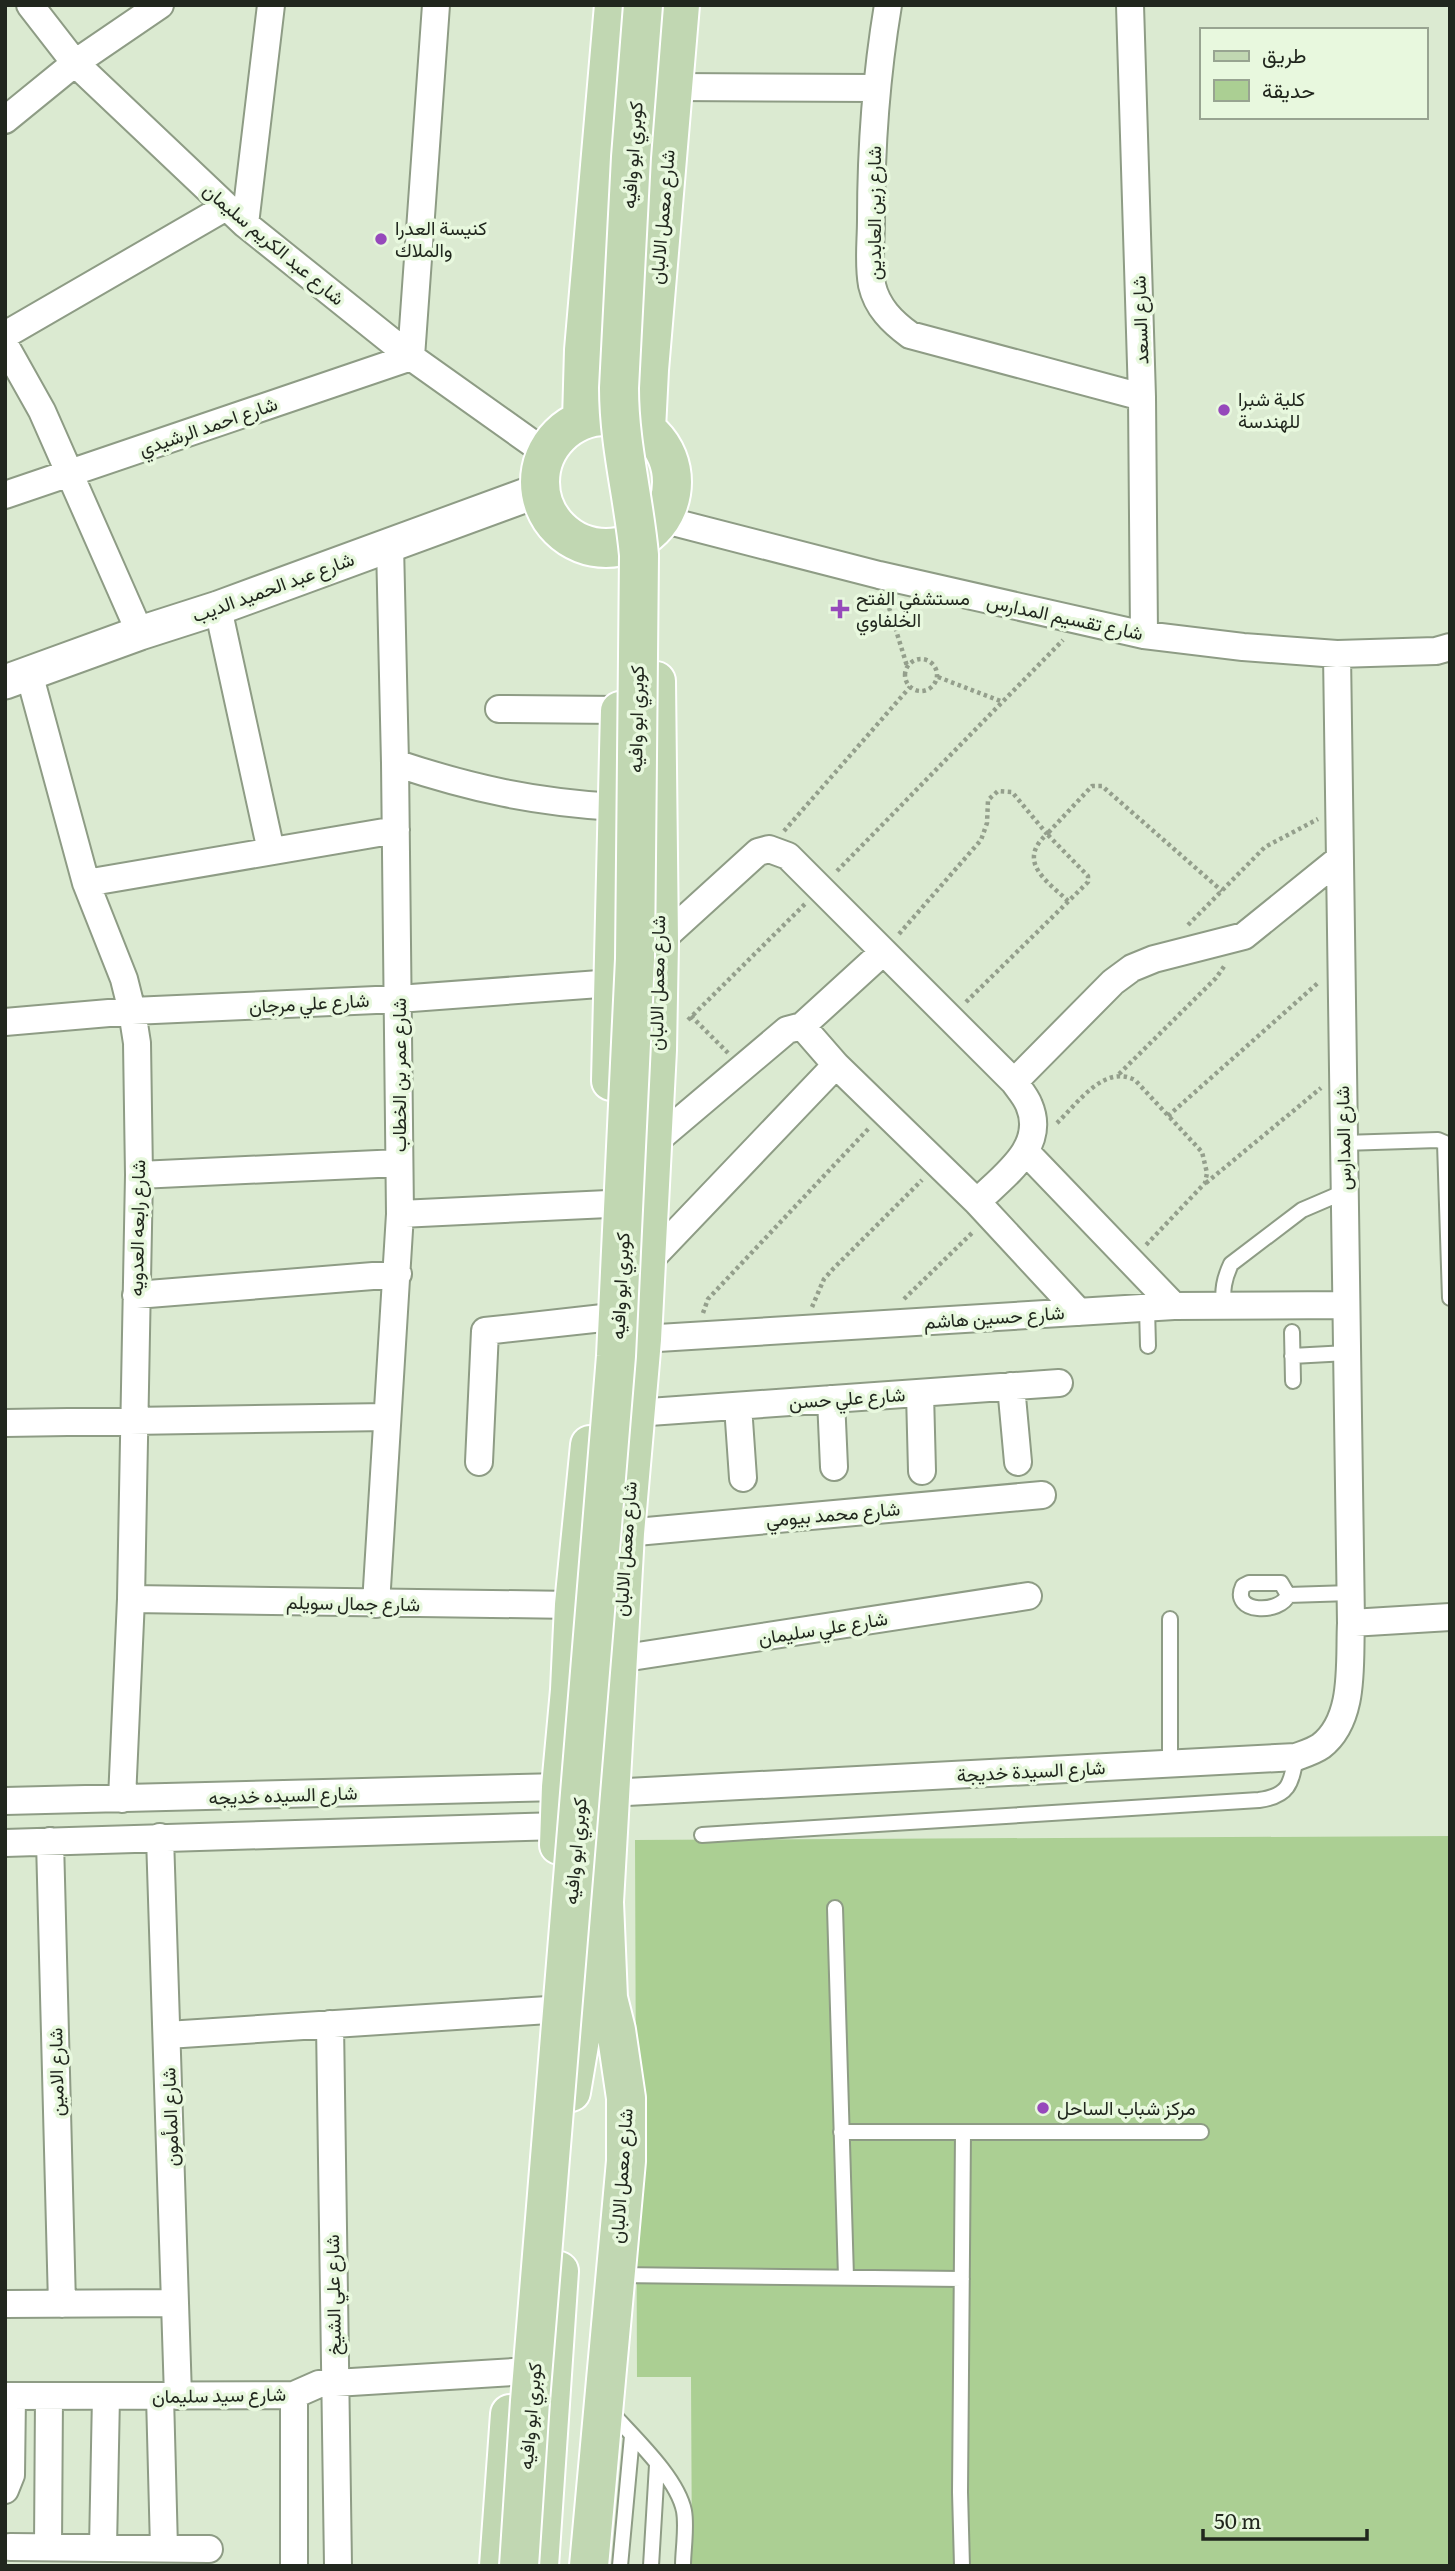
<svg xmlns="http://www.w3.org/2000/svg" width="1455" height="2571" font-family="Literata,Vazirmatn,serif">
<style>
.green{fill:#abcf93}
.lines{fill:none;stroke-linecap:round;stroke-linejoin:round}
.service-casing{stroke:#8e9c85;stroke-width:18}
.minor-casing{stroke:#8e9c85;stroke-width:30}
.tertiary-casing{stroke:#8e9c85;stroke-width:37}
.primary-casing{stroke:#fff;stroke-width:42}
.path{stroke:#949f8c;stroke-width:4.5;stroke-dasharray:3.5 3.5;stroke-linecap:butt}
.service{stroke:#fff;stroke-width:14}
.minor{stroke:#fff;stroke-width:26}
.tertiary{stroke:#fff;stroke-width:33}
.primary{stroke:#c1d7b2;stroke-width:38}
.primary-bridge-casing{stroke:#fff;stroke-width:42;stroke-linecap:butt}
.primary-bridge{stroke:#c1d7b2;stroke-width:38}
.poi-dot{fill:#9649bb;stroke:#e8f8de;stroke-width:2.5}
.labels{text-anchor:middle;stroke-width:7;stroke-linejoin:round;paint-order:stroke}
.street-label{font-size:19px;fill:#21271e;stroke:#e8f8de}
.poi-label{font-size:19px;fill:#21271e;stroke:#e8f8de;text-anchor:start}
</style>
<rect width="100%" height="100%" fill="#dbead1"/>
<path class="green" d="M1450 1836V2566H692L691 2377H637L635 1840Z"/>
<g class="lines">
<g class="service-casing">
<path id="service" d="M1343 1143 1438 1140 1445 1143 1450 1298
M1224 1306C1222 1290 1224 1279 1231 1264L1302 1210 1344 1192
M1147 1308 1148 1346
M1292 1332 1293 1381
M1292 1356 1347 1353
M1249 1583H1281L1288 1595C1281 1614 1230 1614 1243 1586Z
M1288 1595 1351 1593
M1170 1619V1763
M702 1835 1259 1800C1289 1796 1291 1784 1296 1757
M835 1908 846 2277
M841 2132H1201
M617 2275 962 2279
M610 2411C633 2437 677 2477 684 2511 687 2528 683 2549 683 2566
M620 2566 632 2436
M651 2566 657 2465
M962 2566 960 2492 963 2132"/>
</g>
<g class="minor-casing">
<path id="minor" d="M30 5 75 63 245 224 411 357 546 453
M888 5C876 77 871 147 871 220 871 241 868 264 872 285 877 307 892 322 910 335L1142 397
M1130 5 1142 397 1144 635
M674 87 875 88
M5 120 75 63 160 5
M245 224 271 5
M5 335 226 207
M5 345 42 411 140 633
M5 495 411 357 436 5
M661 519 879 575 1144 635 1243 647 1337 654 1436 651 1450 647
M218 608 271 851
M29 673 86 883 124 979 132 1011 137 1043 139 1175 131 1599 122 1799
M499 709 620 710
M395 763C473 789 534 802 616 807
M86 883 396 830
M659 942 758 852 769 849 788 856 1014 1082C1019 1089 1026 1097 1029 1105 1047 1147 1003 1176 977 1202
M5 1022 132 1011 398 999 613 983
M802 1026 836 1065 977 1202 1079 1312
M1014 1082 1113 982 1132 968 1154 959 1244 936 1338 860
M651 1145 787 1030 802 1026 882 953
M1026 1152 1174 1306
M139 1175 399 1163
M400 1214 608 1204
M646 1264 836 1065
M136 1295 398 1274
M642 1339 1174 1306 1346 1305
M1011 1386 1018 1462
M920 1393 922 1471
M831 1399 834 1467
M738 1406 743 1478
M635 1413 1059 1383
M5 1423 387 1417
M479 1462 485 1331 603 1318
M625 1533 1042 1495
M131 1599 574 1605
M376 1604 400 1214 395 763 390 545
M1351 1623 1450 1617
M618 1659 1028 1596
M608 1793 1296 1757C1304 1754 1314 1751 1321 1746 1356 1719 1349 1662 1351 1623L1337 654
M5 1801 561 1787
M160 1837 178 2396
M50 1841 62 2304
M5 1843 560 1826
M330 2024 338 2566
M167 2035 548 2010
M5 2304 175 2303
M5 2396 294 2395 319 2384 513 2372
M160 2396 164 2548
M5 2490 11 2475 12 2396
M10 2547 209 2549
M48 2547 49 2396
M103 2548 106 2396
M294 2566V2395"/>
</g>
<g class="tertiary-casing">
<path id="tertiary" d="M5 682 140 633 218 608 540 490"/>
</g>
<g class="primary-casing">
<path id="primary" d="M540 482a66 66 0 1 1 132 0a66 66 0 1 1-132 0Z
M582 420 584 350 614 5
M646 429 649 370 680 5
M611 1081 620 711
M559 1845 561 1787 570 1690 574 1605 590 1445
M571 2092 593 1962
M499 2566 510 2414
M539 2566 559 2271
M589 2566 626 2161V2098L616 2030 608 1998 604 1902 625 1533 642 1339 657 1050 659 942 656 681"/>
</g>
<path class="path" d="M887 601 907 666
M905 675a16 16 0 1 1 32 0a16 16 0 1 1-32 0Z
M938 677 1003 702
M784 831 910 687
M837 871 1063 640
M1188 925 1265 847 1318 819
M899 934 981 840 987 823 988 800 998 791 1012 792 1047 834C1016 862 1047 881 1068 901
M966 1002 1088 882V876L1047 834 1092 786H1102L1222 891
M691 1016 728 1053
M688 1020 806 903
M1119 1074 1216 978 1225 965
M1168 1116 1319 982
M1057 1123C1078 1103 1104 1064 1135 1080L1202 1152 1207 1173 1205 1183 1146 1245
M1206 1183 1321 1088
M904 1299 973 1232
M812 1307 824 1279 833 1269 922 1180
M703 1313 708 1299 870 1127"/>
<use href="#service" class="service"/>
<use href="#minor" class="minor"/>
<use href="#tertiary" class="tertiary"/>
<use href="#primary" class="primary"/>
<g class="primary-bridge-casing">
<path id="primary-bridge" d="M519 2566 530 2401 616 1356 635 959 639 555C634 499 619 445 619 388L631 157 643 5"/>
</g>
<use href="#primary-bridge" class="primary-bridge"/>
</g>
<g class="poi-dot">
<circle cx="381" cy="239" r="7"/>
<circle cx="1224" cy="410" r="7"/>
<path d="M836.5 598.5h7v7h7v7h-7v7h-7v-7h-7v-7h7z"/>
<circle cx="1043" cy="2108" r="7"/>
</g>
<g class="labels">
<g class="street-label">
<text transform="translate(632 155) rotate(-86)" y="7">كوبري ابو وافيه</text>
<text transform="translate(874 213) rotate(-90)" y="7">شارع زين العابدين</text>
<text transform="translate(662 217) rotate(-85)" y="7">شارع معمل الالبان</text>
<text transform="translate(274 244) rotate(40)" y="7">شارع عبد الكريم سليمان</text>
<text transform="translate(1140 320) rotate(-92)" y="7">شارع السعد</text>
<text transform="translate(208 426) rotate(-19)" y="7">شارع احمد الرشيدي</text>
<text transform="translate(273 587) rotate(-20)" y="7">شارع عبد الحميد الديب</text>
<text transform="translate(1065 617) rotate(12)" y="7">شارع تقسيم المدارس</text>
<text transform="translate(636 719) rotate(-89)" y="7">كوبري ابو وافيه</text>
<text transform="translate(657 983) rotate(-89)" y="7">شارع معمل الالبان</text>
<text transform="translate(309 1003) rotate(-3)" y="7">شارع علي مرجان</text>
<text transform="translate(399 1075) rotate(-90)" y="7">شارع عمر بن الخطاب</text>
<text transform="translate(1343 1138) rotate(-91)" y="7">شارع المدارس</text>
<text transform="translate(137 1228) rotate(-89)" y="7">شارع رابعه العدويه</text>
<text transform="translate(620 1286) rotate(-87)" y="7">كوبري ابو وافيه</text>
<text transform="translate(994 1317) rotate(-4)" y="7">شارع حسين هاشم</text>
<text transform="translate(847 1398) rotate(-4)" y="7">شارع علي حسن</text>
<text transform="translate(833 1514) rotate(-5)" y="7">شارع محمد بيومي</text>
<text transform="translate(625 1549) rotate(-86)" y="7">شارع معمل الالبان</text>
<text transform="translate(353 1603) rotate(1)" y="7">شارع جمال سويلم</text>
<text transform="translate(823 1628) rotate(-9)" y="7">شارع علي سليمان</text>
<text transform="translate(1031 1771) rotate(-3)" y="7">شارع السيدة خديجة</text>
<text transform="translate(283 1795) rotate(-2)" y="7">شارع السيده خديجه</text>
<text transform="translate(575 1851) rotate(-85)" y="7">كوبري ابو وافيه</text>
<text transform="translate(56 2072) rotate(-91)" y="7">شارع الامين</text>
<text transform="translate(170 2117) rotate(-92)" y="7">شارع المأمون</text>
<text transform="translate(621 2176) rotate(-86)" y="7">شارع معمل الالبان</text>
<text transform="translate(333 2295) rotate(-91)" y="7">شارع علي الشيخ</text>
<text transform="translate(219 2395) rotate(-1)" y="7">شارع سيد سليمان</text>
<text transform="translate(530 2416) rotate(-85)" y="7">كوبري ابو وافيه</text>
</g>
<g class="poi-label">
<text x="395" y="235">كنيسة العدرا<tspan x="395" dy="22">والملاك</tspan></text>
<text x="1238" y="406">كلية شبرا<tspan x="1238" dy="22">للهندسة</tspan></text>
<text x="856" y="605">مستشفي الفتح<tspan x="856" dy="22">الخلفاوي</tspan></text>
<text x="1057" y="2115">مركز شباب الساحل</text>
</g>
</g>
<rect width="1455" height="2571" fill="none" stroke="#21271e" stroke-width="14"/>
<rect x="1200" y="28" width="228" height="91" fill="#e8f8de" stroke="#98a491" stroke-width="2"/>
<rect x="1214" y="51" width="35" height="10" fill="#c1d7b2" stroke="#98a491" stroke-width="2"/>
<text x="1262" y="63" font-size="21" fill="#21271e">طريق</text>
<rect x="1214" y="80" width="35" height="21" fill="#abcf93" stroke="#98a491" stroke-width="2"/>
<text x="1262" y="98" font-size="21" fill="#21271e">حديقة</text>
<path d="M1203 2529v10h164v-10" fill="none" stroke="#21271e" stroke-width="3.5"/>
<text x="1214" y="2529" font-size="21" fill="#21271e" stroke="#e8f8de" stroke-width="5" paint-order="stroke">50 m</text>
</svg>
